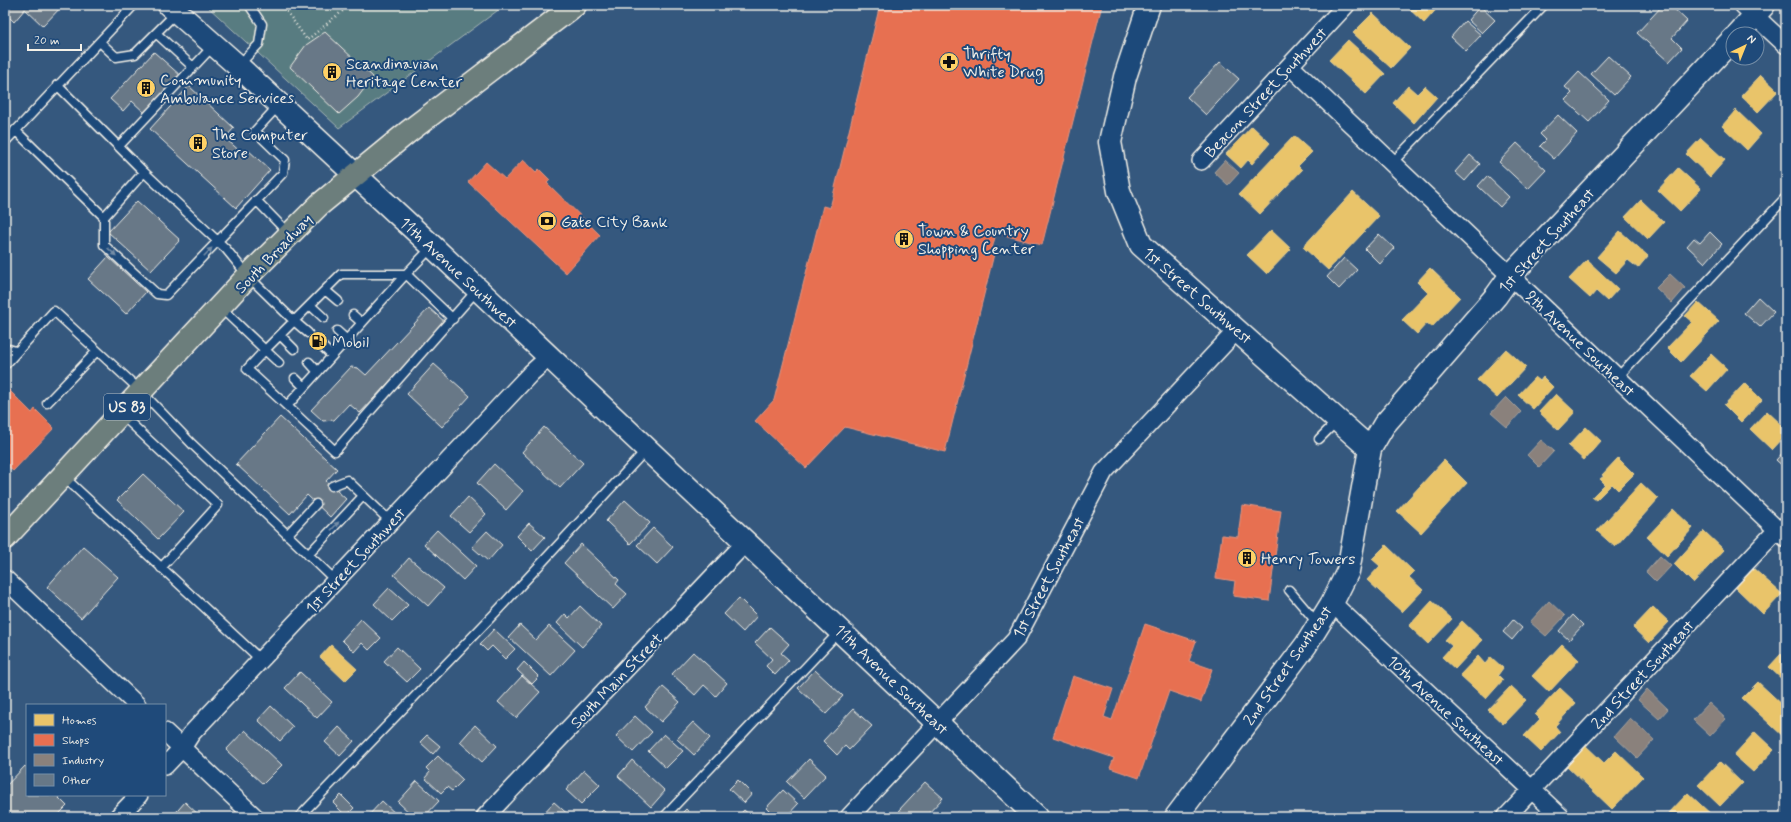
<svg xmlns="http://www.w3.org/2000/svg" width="1791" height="822" font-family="Mynerve,sans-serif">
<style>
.green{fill:#597c81;stroke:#a6b6b4}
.homes{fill:#e9c46a;stroke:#ecd290}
.shops{fill:#e76f51;stroke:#eb967e}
.industry{fill:#8a817c;stroke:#aaa39c}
.building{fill:#677887;stroke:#f4f1e8}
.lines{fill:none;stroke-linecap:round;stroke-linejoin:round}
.lane-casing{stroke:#f4f1e8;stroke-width:11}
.street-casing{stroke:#f4f1e8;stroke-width:20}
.secondary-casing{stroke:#f4f1e8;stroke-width:25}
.primary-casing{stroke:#f4f1e8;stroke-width:25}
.path{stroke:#f4f1e8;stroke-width:2.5;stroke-dasharray:1 3;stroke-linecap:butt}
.lane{stroke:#1f4a7a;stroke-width:8}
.street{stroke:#1f4a7a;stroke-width:17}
.secondary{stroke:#1f4a7a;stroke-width:22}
.primary{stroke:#6c7e7c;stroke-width:22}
.oneway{fill:#748da6}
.labels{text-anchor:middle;stroke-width:4;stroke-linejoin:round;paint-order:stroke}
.shield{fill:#1f4a7a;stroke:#b4bfc7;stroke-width:1}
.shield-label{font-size:15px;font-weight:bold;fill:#f4f1e8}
.poi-label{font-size:16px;fill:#f4f1e8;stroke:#1f4a7a;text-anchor:start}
.street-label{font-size:16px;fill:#f4f1e8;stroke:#1f4a7a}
</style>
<rect width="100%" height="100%" fill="#35587e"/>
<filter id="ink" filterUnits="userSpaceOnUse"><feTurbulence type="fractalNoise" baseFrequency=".025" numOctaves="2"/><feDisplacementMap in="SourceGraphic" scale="8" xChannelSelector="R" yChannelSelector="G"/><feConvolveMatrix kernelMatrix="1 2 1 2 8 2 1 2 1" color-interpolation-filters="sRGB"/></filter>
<g filter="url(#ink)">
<path class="green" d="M206 5H505L339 128Z"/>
<path class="homes" d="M1405 5H1440L1424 23Z
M1373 13 1410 48 1391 68 1353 33Z
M1348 40 1385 74 1366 94 1329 60Z
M1761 75 1778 91 1758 112 1741 96Z
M1408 86 1417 94 1425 86 1437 97 1414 123 1393 103Z
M1736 110 1761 134 1747 150 1722 126Z
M1252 126 1270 143 1252 164 1248 160 1241 168 1226 154Z
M1294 136 1312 152 1298 166 1302 170 1260 214 1239 194Z
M1701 138 1725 160 1710 177 1686 154Z
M1678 168 1701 189 1680 211 1658 190Z
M1353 192 1379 216 1328 270 1303 247Z
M1641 200 1664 222 1648 239 1625 217Z
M1271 230 1291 249 1267 274 1247 255Z
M1620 231 1648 256 1638 268 1628 260 1616 273 1597 257Z
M1587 260 1618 289 1607 301 1596 291 1590 298 1569 279Z
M1430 268 1460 297 1432 327 1427 323 1417 334 1402 320 1428 293 1417 282Z
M1698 302 1719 321 1681 362 1667 348 1692 322 1685 316Z
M1506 349 1526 367 1497 398 1477 380Z
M1711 354 1727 369 1707 391 1690 376Z
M1535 377 1540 381 1543 377 1553 387 1533 409 1518 395Z
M1745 383 1762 400 1741 422 1724 405Z
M1556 394 1575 412 1558 430 1539 412Z
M1767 411 1783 426 1786 423V435L1772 450 1750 429Z
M1586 427 1601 441 1584 460 1568 446Z
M1618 458 1634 474 1618 490 1612 484 1596 500 1592 497 1605 484 1600 479 1604 476 1602 475Z
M1444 460 1467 483 1421 533 1397 511Z
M1641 483 1658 499 1615 547 1597 531Z
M1673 509 1693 528 1667 556 1647 537Z
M1704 531 1724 550 1693 583 1674 564Z
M1386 545 1414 572 1409 577 1423 590 1402 612 1367 580 1380 566 1372 559Z
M1753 568 1782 594 1763 614 1735 587Z
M1432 601 1452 619 1428 644 1409 626Z
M1653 607 1669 622 1649 643 1633 628Z
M1462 621 1482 640 1455 669 1442 657 1452 646 1445 640Z
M1562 644 1579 660 1549 692 1532 676Z
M331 645 357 669 345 681 320 657Z
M1781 654 1786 659V683L1769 667Z
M1478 656 1485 664 1491 657 1503 668 1498 675 1503 680 1486 699 1460 675Z
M1758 682 1786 708 1785 738 1742 698Z
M1511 686 1526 700 1503 724 1488 710Z
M1560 688 1576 703 1555 726 1560 732 1541 752 1524 736 1540 719 1535 714Z
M1755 732 1774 750 1753 772 1734 755Z
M1584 744 1604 763 1616 751 1643 777 1612 809 1565 764Z
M1720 762 1742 783 1720 806 1698 785Z
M1688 793 1713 816 1712 817H1669L1667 815Z"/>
<path class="shops" d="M880 5H1102L1042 245 996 233 992 249 995 250 945 452 845 427 806 468 755 421 774 400 823 206 830 208Z
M523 160 536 172 539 169 550 180 547 183 600 235 566 273 468 182 486 162 505 179Z
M5 386 32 413 35 409 54 428 13 471 5 464Z
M1242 505 1281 511 1269 601 1233 596 1235 581 1216 578 1222 535 1238 537Z
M1145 624 1196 641 1189 661 1212 669 1201 702 1169 691 1139 778 1110 768 1114 758 1053 737 1073 676 1113 689 1104 717 1112 720Z"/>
<path class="industry" d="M1225 160 1239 173 1228 185 1214 172Z
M1670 274 1685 288 1672 303 1656 288Z
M1506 397 1521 412 1507 427 1491 413Z
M1541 440 1554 451 1539 467 1527 455Z
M1660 556 1671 566 1656 582 1646 572Z
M1549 601 1565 616 1546 636 1530 622Z
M1647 689 1668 709 1659 719 1638 700Z
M1709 703 1726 719 1710 736 1693 720Z
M1630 718 1654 740 1637 758 1614 736Z"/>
<path class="building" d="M5 5H63L43 26 25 9 14 22 5 13Z
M1663 5H1670L1687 21 1672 38 1682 48 1669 62 1637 33Z
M1480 6 1495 20 1482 33 1468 20Z
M1465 21 1481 35 1466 51 1451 37Z
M325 32 373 77 358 97 339 114 290 67 306 45Z
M154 52 181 76 146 114 132 101 123 111 110 99Z
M1608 56 1631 77 1614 95 1591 74Z
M1220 62 1239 79 1206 115 1187 97Z
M1579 72 1609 100 1589 122 1565 100 1572 93 1565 87Z
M189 86 234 128 225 138 242 153 247 149 270 170 236 208 150 129Z
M1558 115 1577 133 1554 159 1540 146 1546 140 1540 134Z
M1517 143 1546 170 1528 189 1499 162Z
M1470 155 1480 164 1465 181 1455 172Z
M1487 176 1509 197 1500 207 1478 186Z
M137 201 180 240 151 271 108 232Z
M1710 232 1722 244 1705 263 1687 246 1694 238 1700 243Z
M1379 234 1394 248 1380 264 1365 249Z
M108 257 146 292 126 314 88 279Z
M1344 258 1357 270 1339 289 1327 277Z
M1758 297 1774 312 1760 327 1744 313Z
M429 308 445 322 360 413 349 404 334 420 323 421 311 410 351 367 358 368 366 375Z
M434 364 470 396 442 427 407 394Z
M280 417 337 469 326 481 346 499 330 517 307 495 290 514 236 464Z
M544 427 583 463 560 488 522 452Z
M1786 449V469L1776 460Z
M494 464 523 491 506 510 477 483Z
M143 474 184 512 158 539 117 500Z
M468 497 486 514 469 532 451 516Z
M625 500 650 523 630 544 606 521Z
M529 523 545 537 532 551 517 536Z
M653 528 673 547 657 564 637 545Z
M437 530 476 566 463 580 424 544Z
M487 531 502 545 488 561 472 547Z
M581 544 619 580 616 584 627 594 613 609 564 563Z
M83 546 118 577 81 618 47 587Z
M409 558 444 588 428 606 394 575Z
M389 588 408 605 392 621 374 604Z
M739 598 757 616 743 632 724 614Z
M580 606 601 626 582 647 557 623 565 614 569 618Z
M1573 615 1583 625 1569 640 1559 631Z
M361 619 381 638 369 650 362 643 354 652 342 640Z
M1513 620 1522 628 1512 640 1503 632Z
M520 625 536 640 549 626 575 650 551 676 509 637Z
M770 627 789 644 781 653 789 660 775 675 766 666 772 659 755 643Z
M494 629 515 649 505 659 492 646 487 651 480 644Z
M397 647 420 669 407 682 384 661Z
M693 652 727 683 716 696 704 685 695 695 672 674Z
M524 662 539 677 532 684 517 670Z
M815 670 843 696 826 714 798 688Z
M300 672 332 702 317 718 285 688Z
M522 676 540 692 516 718 498 702Z
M663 687 680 702 661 722 645 707Z
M271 706 293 727 280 741 258 720Z
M853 709 872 726 849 750 845 746 837 755 823 741Z
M635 716 652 732 633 752 616 736Z
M693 722 710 738 694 755 677 739Z
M475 725 497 746 482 762 460 742Z
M339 727 354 741 340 756 325 742Z
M245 730 282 765 263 784 226 750Z
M664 734 683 751 666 768 648 751Z
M427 735 440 746 433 754 420 742Z
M438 756 463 780 452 791 447 787 441 793 425 778 430 772 426 768Z
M809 759 826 775 804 798 787 782Z
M632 760 665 791 651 807 618 776Z
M25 766 27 768V795H56L67 806 56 817H5V787Z
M584 770 600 785 581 804 566 790Z
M738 780 752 794 744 803 729 789Z
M417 781 439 801 424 817H414L398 802Z
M925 782 943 798 925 817H907L899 810Z
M783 790 798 804 786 817H775L766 808Z
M341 795 354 808 346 816 333 803Z
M382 801 399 817H367Z
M185 802 201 817H172Z
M554 802 571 817H540Z
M686 809 694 817H678Z
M603 810 610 817H596Z
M744 810 752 817H737Z"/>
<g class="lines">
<g class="lane-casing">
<path id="lane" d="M157 34 193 67
M100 42 116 57 135 54 176 13
M238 66 259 44 262 24 249 5
M57 85 144 172 226 249 248 276 294 321 341 274H406L432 247
M15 130 104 217
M5 142 134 5
M119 146 213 46
M1392 163 1544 5
M144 172 104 217V245L157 294 166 295 283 173 285 160 255 131 279 105
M256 200 289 234
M325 290 338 301
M310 305 324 318
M221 308 265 350 294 321 308 333
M353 315 362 323
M337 331 347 340
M280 335 294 349
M323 347 332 356
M5 348 16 351
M309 362 318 372
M279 363 265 350 247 369 287 406 406 274 453 319
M6 364 54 311 141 391 192 444 336 581
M295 378 304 387
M1617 378 1786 197
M47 403 97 351
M287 406 335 451 477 290
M122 415 218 505 161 568
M1319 439 1337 421
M64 477 261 660
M332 486 347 480 391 522
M1777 530 1786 518
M287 535 316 504
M308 555 363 496
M1289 590 1318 624
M299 817 498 610 646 450
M664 817 839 632"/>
</g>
<g class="street-casing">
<path id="street" d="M1743 5 1786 45
M1290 66 1786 538
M1201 161 1346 5
M5 579 137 705
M1332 603 1561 817
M165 732 255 817
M165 766 182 748 191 734 531 373 549 357
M118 817 139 795
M485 817 746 542
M849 817 1016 639 1104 472 1238 329
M1506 817 1777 530"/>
</g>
<g class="secondary-casing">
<path id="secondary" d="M169 5 238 66 432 246 1037 817
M1149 5 1125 77 1110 142 1119 191 1141 245 1370 449
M1738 34 1764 5
M1176 817 1306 645 1332 603 1348 571 1370 449 1384 425 1496 296 1511 275 1733 39"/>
</g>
<g class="primary-casing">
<path id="primary" d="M5 538 248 276 319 205 408 132 575 5"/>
</g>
<path class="path" d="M282 5 307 40 350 5"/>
<use href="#lane" class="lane"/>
<use href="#street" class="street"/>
<use href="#secondary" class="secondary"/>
<use href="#primary" class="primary"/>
</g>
<defs><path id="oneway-solid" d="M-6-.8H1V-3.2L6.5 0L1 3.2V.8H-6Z"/></defs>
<g class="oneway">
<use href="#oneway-solid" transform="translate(112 252) rotate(43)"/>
<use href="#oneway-solid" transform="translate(208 252) rotate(-46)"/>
<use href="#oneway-solid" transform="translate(335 526) rotate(-47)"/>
</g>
</g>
<defs>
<g id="pharmacy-disc" transform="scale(1)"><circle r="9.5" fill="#ffd166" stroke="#1f4a7a"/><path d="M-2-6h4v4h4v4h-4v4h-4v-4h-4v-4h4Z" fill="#111"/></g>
<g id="building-disc" transform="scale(1)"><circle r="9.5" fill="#ffd166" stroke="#1f4a7a"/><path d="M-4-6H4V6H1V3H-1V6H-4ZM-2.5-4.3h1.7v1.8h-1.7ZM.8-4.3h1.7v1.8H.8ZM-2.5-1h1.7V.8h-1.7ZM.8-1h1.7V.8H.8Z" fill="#111"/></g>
<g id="bank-disc" transform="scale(1)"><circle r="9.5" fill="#ffd166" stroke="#1f4a7a"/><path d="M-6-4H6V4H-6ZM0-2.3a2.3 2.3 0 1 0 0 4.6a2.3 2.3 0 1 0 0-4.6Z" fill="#111"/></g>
<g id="fuel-disc" transform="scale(1)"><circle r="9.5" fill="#ffd166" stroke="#1f4a7a"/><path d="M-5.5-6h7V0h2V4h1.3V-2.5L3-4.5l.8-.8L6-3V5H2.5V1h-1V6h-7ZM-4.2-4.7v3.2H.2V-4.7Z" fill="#111"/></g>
</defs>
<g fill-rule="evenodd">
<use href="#pharmacy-disc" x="949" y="62"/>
<use href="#building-disc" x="332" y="72"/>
<use href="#building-disc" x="146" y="88"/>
<use href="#building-disc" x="198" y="143"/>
<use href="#bank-disc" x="547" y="221"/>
<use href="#building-disc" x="904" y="239"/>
<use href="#fuel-disc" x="318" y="341"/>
<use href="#building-disc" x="1247" y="558"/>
</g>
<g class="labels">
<rect class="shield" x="104" y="394" width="46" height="26" rx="3"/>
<g class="shield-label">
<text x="127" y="412">US 83</text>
</g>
<g class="poi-label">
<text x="963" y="59">Thrifty<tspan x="963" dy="18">White Drug</tspan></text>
<text x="346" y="69">Scandinavian<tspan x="346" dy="18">Heritage Center</tspan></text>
<text x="160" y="85">Community<tspan x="160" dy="18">Ambulance Services</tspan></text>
<text x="212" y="140">The Computer<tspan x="212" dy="18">Store</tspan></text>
<text x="561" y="227">Gate City Bank</text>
<text x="918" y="236">Town &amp; Country<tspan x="918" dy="18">Shopping Center</tspan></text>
<text x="332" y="347">Mobil</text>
<text x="1261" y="564">Henry Towers</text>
</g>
<g class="street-label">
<text transform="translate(1265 92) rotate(-47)" y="6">Beacon Street Southwest</text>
<text transform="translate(1546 240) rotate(-48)" y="6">1st Street Southeast</text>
<text transform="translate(273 253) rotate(-46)" y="6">South Broadway</text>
<text transform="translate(459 272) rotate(43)" y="6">11th Avenue Southwest</text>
<text transform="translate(1198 295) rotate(41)" y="6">1st Street Southwest</text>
<text transform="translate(1581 343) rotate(44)" y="6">9th Avenue Southeast</text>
<text transform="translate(355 560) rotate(-47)" y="6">1st Street Southwest</text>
<text transform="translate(1048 577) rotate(-62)" y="6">1st Street Southeast</text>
<text transform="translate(1287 665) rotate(-55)" y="6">2nd Street Southeast</text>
<text transform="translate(1642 674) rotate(-47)" y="6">2nd Street Southeast</text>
<text transform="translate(892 679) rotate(44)" y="6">11th Avenue Southeast</text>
<text transform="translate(616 680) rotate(-46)" y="6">South Main Street</text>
<text transform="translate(1446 710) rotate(43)" y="6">10th Avenue Southeast</text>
</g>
</g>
<rect width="1791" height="822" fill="none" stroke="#1f4a7a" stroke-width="20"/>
<rect x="10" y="10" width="1771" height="802" fill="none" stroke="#f4f1e8" stroke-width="1.5" filter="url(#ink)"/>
<rect x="26" y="704" width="140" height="92" fill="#1f4a7a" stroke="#748da6"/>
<rect x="34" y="714" width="20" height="12" fill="#e9c46a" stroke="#748da6"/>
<text x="62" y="724" font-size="12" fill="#f4f1e8">Homes</text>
<rect x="34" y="734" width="20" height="12" fill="#e76f51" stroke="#748da6"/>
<text x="62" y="744" font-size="12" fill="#f4f1e8">Shops</text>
<rect x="34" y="754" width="20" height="12" fill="#8a817c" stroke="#748da6"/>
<text x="62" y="764" font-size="12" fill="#f4f1e8">Industry</text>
<rect x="34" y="774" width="20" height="12" fill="#677887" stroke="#748da6"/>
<text x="62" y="784" font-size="12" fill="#f4f1e8">Other</text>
<g transform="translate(1745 46) rotate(43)"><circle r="19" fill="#1f4a7a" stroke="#748da6"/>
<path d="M0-3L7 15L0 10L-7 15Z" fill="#ffd166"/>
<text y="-6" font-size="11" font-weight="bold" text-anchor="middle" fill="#f4f1e8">N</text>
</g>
<path d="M28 44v6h53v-6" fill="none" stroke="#f4f1e8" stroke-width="2"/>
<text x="34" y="44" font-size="12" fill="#f4f1e8" stroke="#1f4a7a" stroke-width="3" paint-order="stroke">20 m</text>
</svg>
